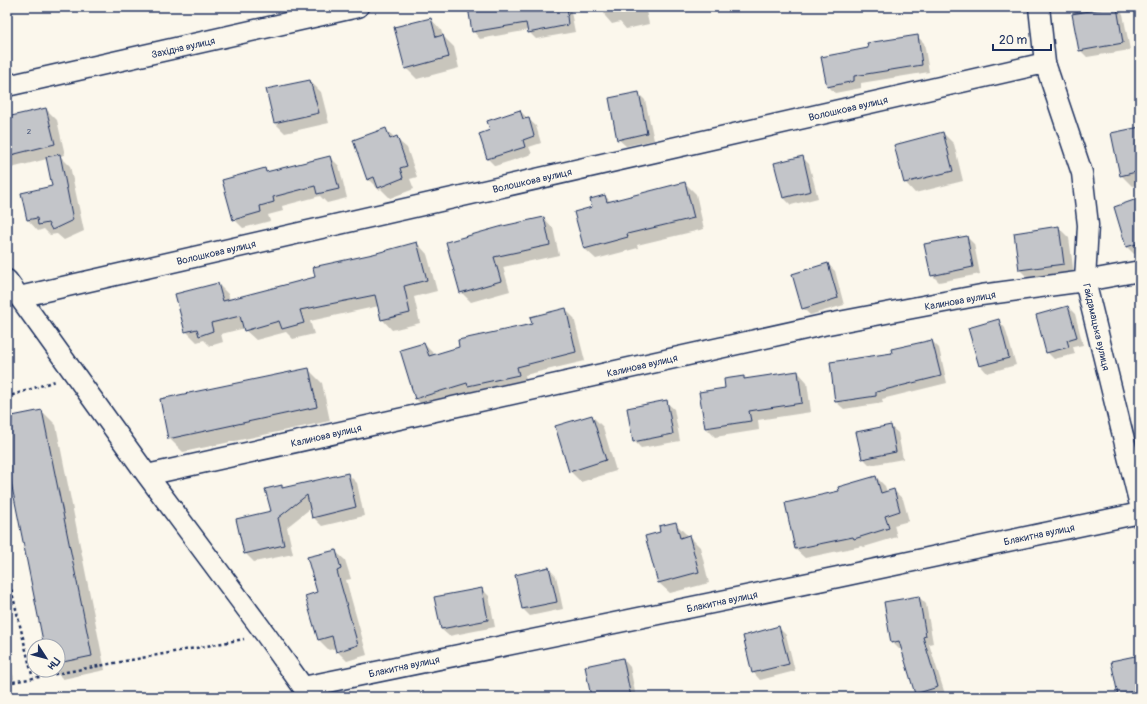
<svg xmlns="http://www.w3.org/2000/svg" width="1147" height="704" font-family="Pangolin,sans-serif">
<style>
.shadow{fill:#0003}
.building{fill:#c3c5c9;stroke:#1b2f5e}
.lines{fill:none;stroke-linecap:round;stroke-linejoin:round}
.minor-casing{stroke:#1b2f5e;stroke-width:23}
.path{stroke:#1b2f5e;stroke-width:2.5;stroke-dasharray:3 3;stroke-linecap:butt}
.minor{stroke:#fbf7ec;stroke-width:20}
.labels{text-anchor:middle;stroke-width:4;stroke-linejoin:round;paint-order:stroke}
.number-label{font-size:8px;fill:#455479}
.street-label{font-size:10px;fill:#1b2f5e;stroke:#fbf7ec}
</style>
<rect width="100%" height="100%" fill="#fbf7ec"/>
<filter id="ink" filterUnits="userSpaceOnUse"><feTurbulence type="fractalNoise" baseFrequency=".025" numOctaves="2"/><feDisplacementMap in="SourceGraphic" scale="8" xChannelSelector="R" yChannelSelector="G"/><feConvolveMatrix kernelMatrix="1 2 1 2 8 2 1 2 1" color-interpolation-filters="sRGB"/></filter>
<g filter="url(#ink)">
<path class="shadow" d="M469 7H570L575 32 536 39 529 32V30L480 39 473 31Z
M603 7H645L649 24 626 29 620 22 612 24 605 16Z
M985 7H999L987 9Z
M1072 7H1119L1120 11 1123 14 1130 50 1087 57 1080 50Z
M431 19 441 30 443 36 454 47 459 68 417 79 406 68Z
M917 36 924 43 929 72 861 83V88L835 93 828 86 869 48Z
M310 81 321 92 329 123 285 133 275 123Z
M638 93 645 100 654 140 626 146 618 139Z
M46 109 57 120 65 155 60 156 70 166 84 231 64 240 57 234 50 235 44 229 38 231 28 220 53 187 47 159 7 169V118Z
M520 111 536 126 541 143 529 147 532 154 495 166 488 159 480 134 491 131Z
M1140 128V184L1132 186 1121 175Z
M386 130 407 148 417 177 410 179 414 189 390 198 381 189 379 190 368 179Z
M943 133 954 144 963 181 915 193 905 182Z
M330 157 339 166 347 198 327 203 320 196 282 206 283 211 268 215 270 221 243 228 234 219 265 169 268 173Z
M802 157 809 164 818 198 791 205 784 198 775 164Z
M685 183 696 194 704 229 637 245 638 248 596 259 585 249 593 207 605 196 611 202Z
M1140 199V252L1134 254 1127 247 1115 207Z
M544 218 553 228 559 255 503 267 510 291 471 302 461 292 448 242Z
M1058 227 1069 238 1074 274 1030 280 1020 270Z
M967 237 974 244 980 274 939 282 932 275Z
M417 243 427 254 437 291 414 297 420 323 392 330 382 319 379 306 310 321 314 334 293 339 286 332 256 340 245 330V328L221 334 223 342 210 346 204 340 197 342 186 331 218 284 228 294 230 300 316 277 374 255Z
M828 264 835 271 844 305 810 315 803 308Z
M1068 307 1075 314 1083 345 1073 347 1075 354 1054 359 1047 352Z
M565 309 574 318 585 361 525 375 527 384 424 407 416 399 424 344 433 353 434 356 533 324Z
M998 320 1005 328 1016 365 987 373 980 365Z
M932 341 939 348 947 383 882 399 883 403 844 409 836 402 894 354Z
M308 369 322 383 330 421 183 452 169 438Z
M798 372 807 382 811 412 758 420 759 430 715 437 706 428 727 388 743 377 746 379Z
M666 402 674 409 680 441 641 448 634 441Z
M42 411 56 425 105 670 63 679 54 670H58V646H45L7 457V418Z
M592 416 603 427 616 471 581 482 570 471Z
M890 426 898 433 903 459 870 465 863 458Z
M348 474 357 483 364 516 322 526 313 517 311 508 287 527 293 554 254 562 245 553 272 512 281 486 284 489Z
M876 477 885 486 887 492 893 490 903 499 909 521 894 525 897 537 864 547 862 546 805 558 795 549 840 492Z
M675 523 686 534 687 537 689 536 700 547 709 583 670 593 659 583 662 532Z
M335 551 345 560 351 579 346 580 367 655 347 661 337 651 336 648 329 650 319 640 307 596 318 593Z
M549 569 556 576 563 609 530 616 523 609Z
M482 589 489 596 495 627 449 636 441 629Z
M919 597 926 604 933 643 929 644 945 694 935 697H919L916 693 903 649H899L892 642Z
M779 628 786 635 795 671 760 680 753 672Z
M7 644 14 679 7 680Z
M1140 656V697H1119L1112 662Z
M623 659 630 667 636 697H592Z"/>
<path class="building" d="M468 7H567L568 15 567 16 568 25 528 33 526 23 472 32Z
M1111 7H1117L1123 43 1079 51 1072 14Z
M431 18 436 37 443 35 449 57 405 69 394 27Z
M918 35 922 65 854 76V81L827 87 821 57 868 48 867 43Z
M310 80 319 113 274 123 266 89Z
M639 92 647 133 617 140 609 98Z
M46 108 55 144 7 156V117Z
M520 110 523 119 529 118 534 136 523 140 525 147 487 159 479 134 490 130 487 121Z
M1140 127V171L1120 176 1111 133Z
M386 128 390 139 397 136 407 166 400 168 403 178 378 188 374 177 367 180 353 140Z
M943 132 953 171 904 183 894 145Z
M60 154 73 220 52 230 48 223 38 225 37 218 27 220 21 193 52 186 46 157Z
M330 156 339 189 317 194 315 186 273 197 274 202 260 206 261 212 233 220 222 180 265 168 266 172Z
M803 156 811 191 783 198 774 163Z
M685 182 694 218 627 234 628 237 584 249 574 212 592 207 590 199 605 195 607 202Z
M1140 198V243L1126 247 1114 207Z
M544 217 550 245 494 257 501 281 460 293 446 242 503 226Z
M1059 226 1064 264 1019 270 1014 233Z
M967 236 973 267 931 276 924 244Z
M417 242 427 280 404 286 410 313 381 320 375 295 300 310 304 323 282 329 279 321 244 331 240 316 211 323 213 331 199 336 197 329 185 332 175 294 218 283 223 301 315 277 313 267 373 254Z
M828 263 838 298 802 309 792 274Z
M1068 306 1077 337 1067 340 1069 347 1046 353 1036 315Z
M566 308 576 352 517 367 519 375 468 386 467 383 415 399 400 350 424 343 429 356 459 347 458 340 532 324 530 317Z
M999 319 1009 358 979 366 968 328Z
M932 340 941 376 876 392V396L835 402 830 362 892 353 891 349Z
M309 368 317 407 168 439 160 399Z
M798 371 802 403 749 411 751 421 705 428 699 392 725 388 724 379 744 376V379Z
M667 400 673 434 633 442 627 408Z
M42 410 92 656 58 663V646H44L7 462V417Z
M592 415 606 460 569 472 555 426Z
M891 425 896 452 862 459 856 432Z
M348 473 356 507 312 518 307 495 278 518 284 545 244 554 236 519 271 511 265 489 282 485V488Z
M876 476 881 493 894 489 900 511 885 516 889 528 854 539 853 537 795 549 785 503 839 491 838 487Z
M676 522 680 538 689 535 699 572 658 583 645 536 660 532 659 526Z
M336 550 341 569 337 571 358 645 336 652 332 636 318 640 305 596 317 592 307 557Z
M549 567 557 602 522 609 515 575Z
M482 588 488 620 441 629 434 597Z
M919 596 926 636 923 637 938 687 915 694 899 641 891 643 884 602Z
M779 626 789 664 752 673 743 636Z
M1140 655V690L1118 695 1111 661Z
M623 658 631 697H591L585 666Z"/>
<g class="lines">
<g class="minor-casing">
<path id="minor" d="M1039 7 1045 63 1082 173 1088 225 1085 281 1140 505
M7 86 358 7
M7 280 147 475 266 635 303 687 308 697
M19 297 1045 63
M147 475 823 325 981 295 1085 281 1140 271
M303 687 838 577 1140 513"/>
</g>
<path class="path" d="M7 399 13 395 55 381
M7 572 33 679
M7 683 244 639"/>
<use href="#minor" class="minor"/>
</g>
</g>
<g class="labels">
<g class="number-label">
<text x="29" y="134">2</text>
</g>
<g class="street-label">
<text transform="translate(183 47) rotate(-13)" y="4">Західна вулиця</text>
<text transform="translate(848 108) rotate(-13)" y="4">Волошкова вулиця</text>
<text transform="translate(532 180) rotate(-13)" y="4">Волошкова вулиця</text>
<text transform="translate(216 252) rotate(-13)" y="4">Волошкова вулиця</text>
<text transform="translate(960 300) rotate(-10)" y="4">Калинова вулиця</text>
<text transform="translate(1097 327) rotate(77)" y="4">Гайдамацька вулиця</text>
<text transform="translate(642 365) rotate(-13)" y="4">Калинова вулиця</text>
<text transform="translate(326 435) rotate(-13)" y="4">Калинова вулиця</text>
<text transform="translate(1039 534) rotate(-12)" y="4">Блакитна вулиця</text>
<text transform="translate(722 601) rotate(-12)" y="4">Блакитна вулиця</text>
<text transform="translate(404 666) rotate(-12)" y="4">Блакитна вулиця</text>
</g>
</g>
<rect width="1147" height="704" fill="none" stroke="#fbf7ec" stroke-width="24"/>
<rect x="12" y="12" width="1123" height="680" fill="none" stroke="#1b2f5e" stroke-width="1.5" filter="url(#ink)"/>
<g transform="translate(46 658) rotate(126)"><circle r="19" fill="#fbf7ec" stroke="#a1a7b3"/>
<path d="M0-3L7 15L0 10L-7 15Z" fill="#1b2f5e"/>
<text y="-6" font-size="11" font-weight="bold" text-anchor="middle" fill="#1b2f5e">Пн</text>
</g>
<path d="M993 44v6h58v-6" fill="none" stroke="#1b2f5e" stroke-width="2"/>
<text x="999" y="44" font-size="12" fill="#1b2f5e" stroke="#fbf7ec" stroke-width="3" paint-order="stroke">20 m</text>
</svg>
